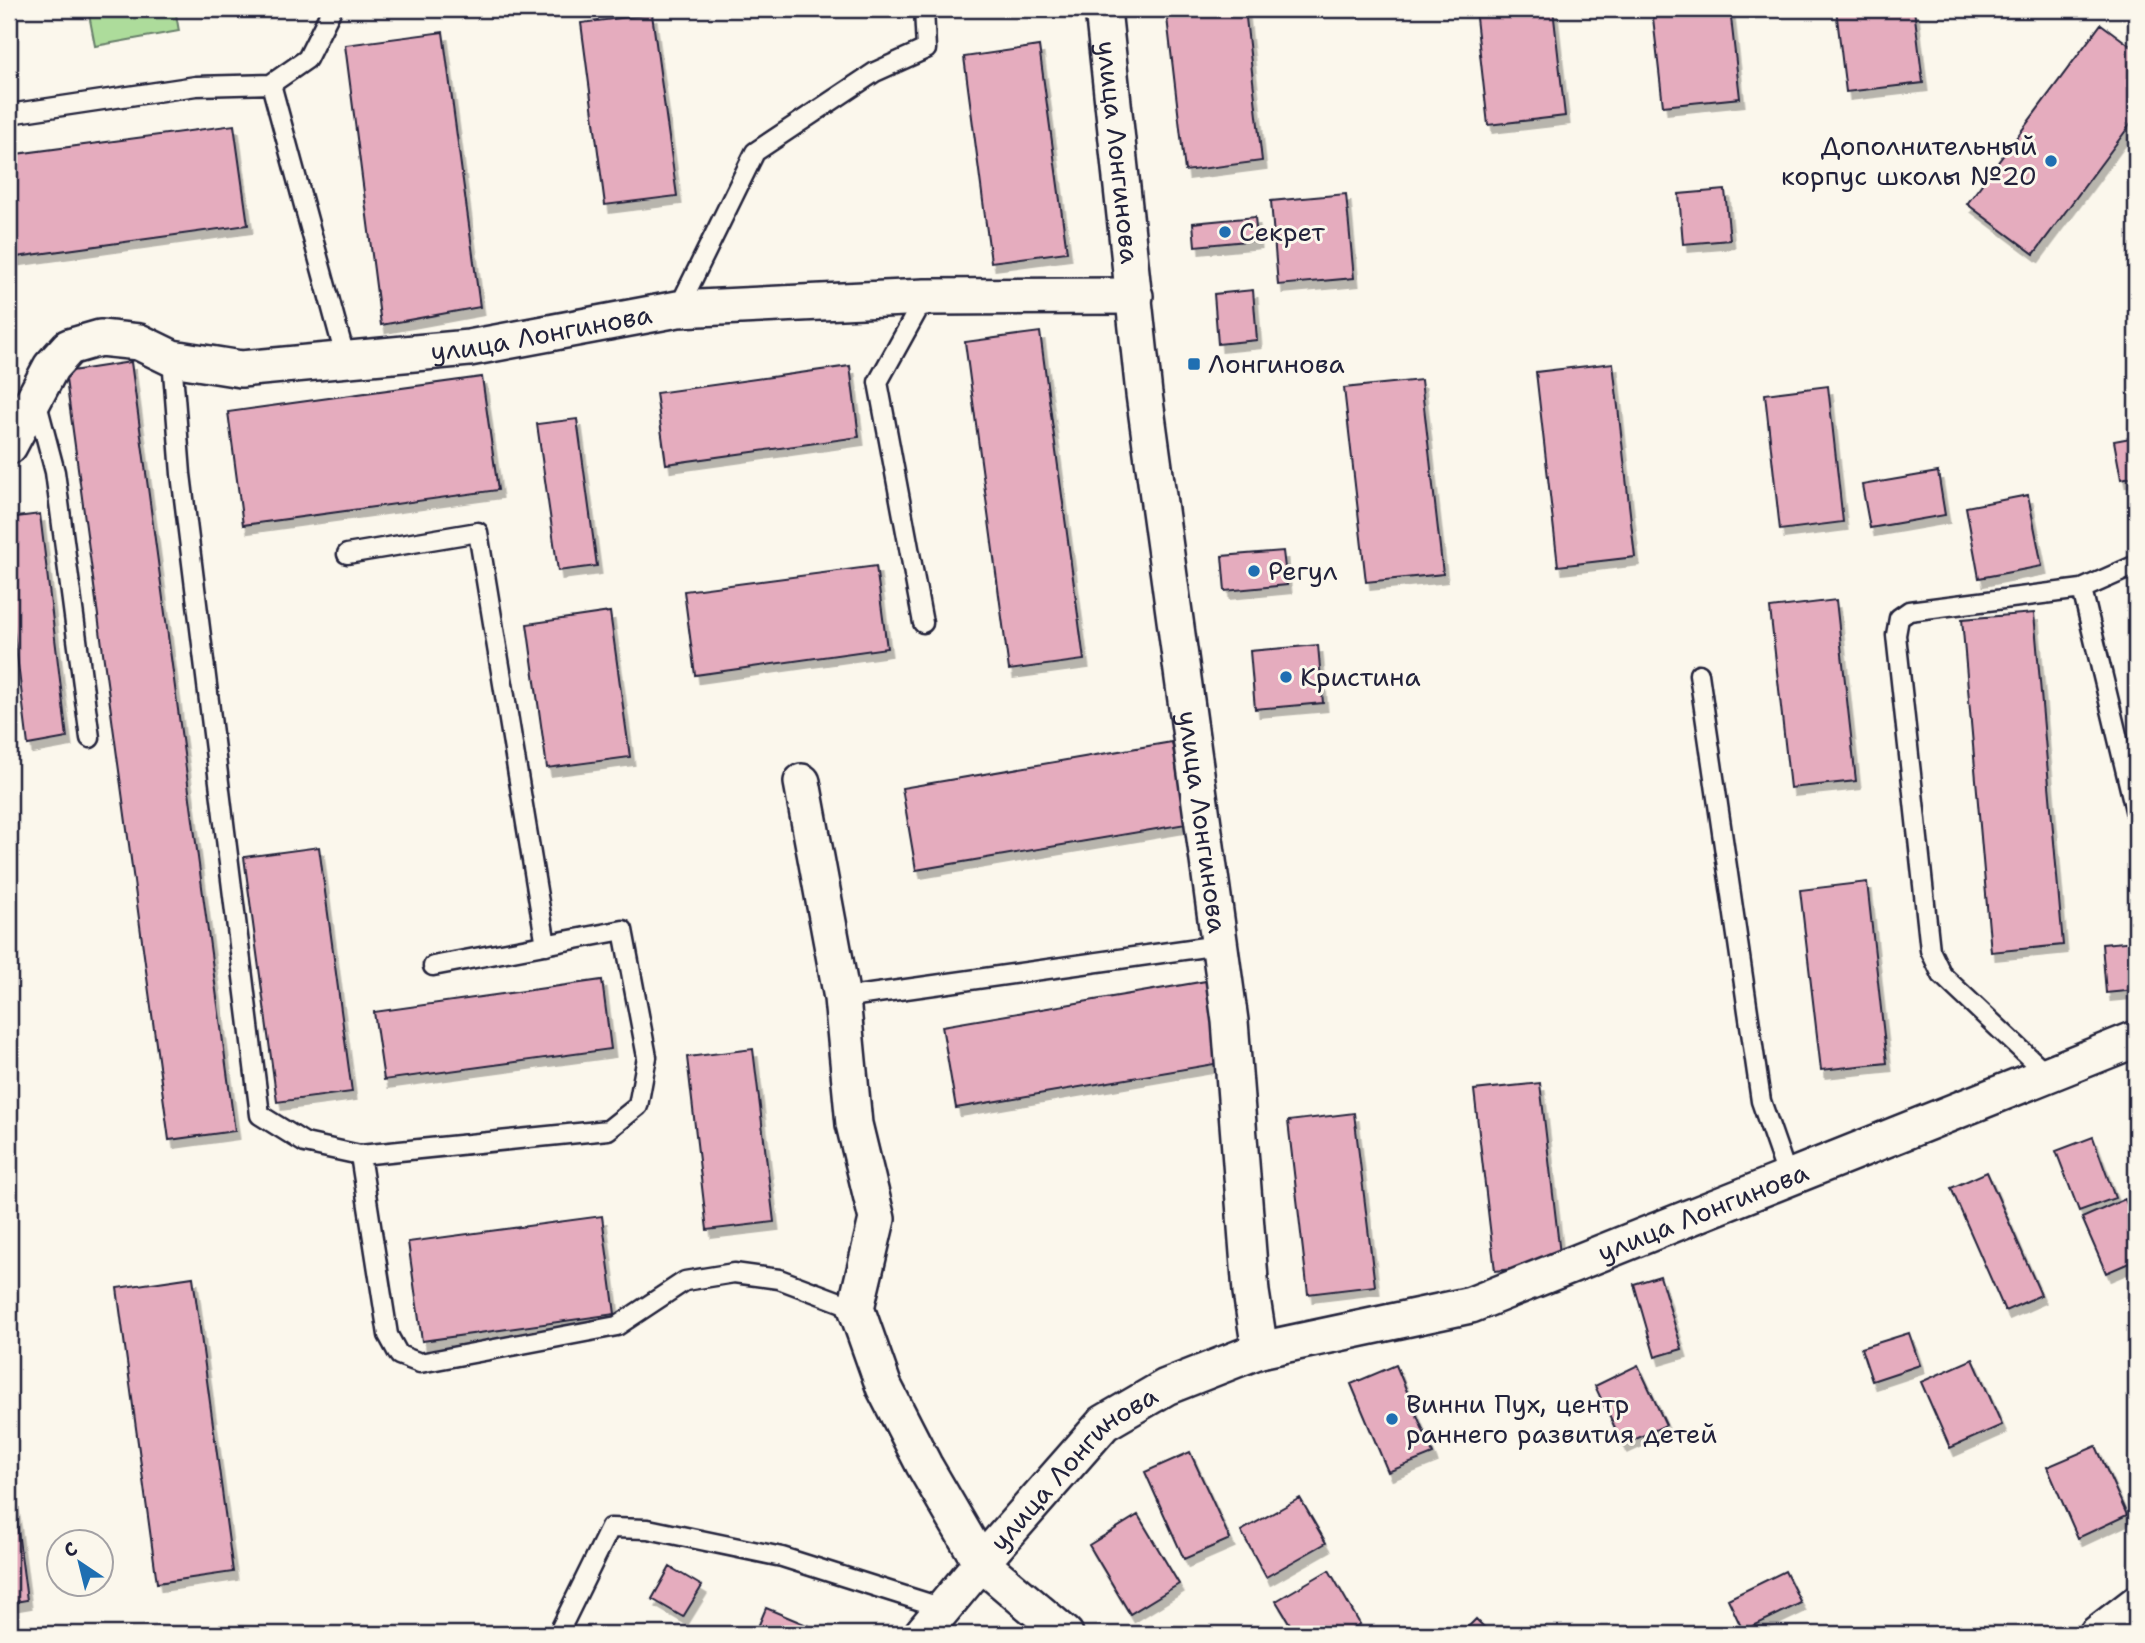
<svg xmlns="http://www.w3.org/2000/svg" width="2145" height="1643" font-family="'Shantell Sans',sans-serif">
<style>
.green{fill:#addc9b;stroke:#687f6b;stroke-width:2}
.building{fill:#e5acbe;stroke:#22223b;stroke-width:2;filter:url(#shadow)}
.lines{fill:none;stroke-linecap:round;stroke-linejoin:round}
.service-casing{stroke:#22223b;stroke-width:23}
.minor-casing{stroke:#22223b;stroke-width:40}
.service{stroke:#fbf7ec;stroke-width:18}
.minor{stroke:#fbf7ec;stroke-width:35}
.poi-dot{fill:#1f6fb2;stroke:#fbf7ec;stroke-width:2.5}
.labels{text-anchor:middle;stroke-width:6;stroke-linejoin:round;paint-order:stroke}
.poi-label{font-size:26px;fill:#22223b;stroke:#fbf7ec;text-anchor:start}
.street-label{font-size:26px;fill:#22223b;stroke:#fbf7ec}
</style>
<defs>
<filter id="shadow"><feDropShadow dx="4.5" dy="8" stdDeviation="0" flood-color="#0004"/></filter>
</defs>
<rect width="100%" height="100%" fill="#fbf7ec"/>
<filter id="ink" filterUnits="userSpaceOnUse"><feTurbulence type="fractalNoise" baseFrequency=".0143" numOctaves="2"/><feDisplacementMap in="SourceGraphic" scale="14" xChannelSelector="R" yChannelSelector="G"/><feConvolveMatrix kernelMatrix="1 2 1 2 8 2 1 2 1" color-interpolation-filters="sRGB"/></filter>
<g filter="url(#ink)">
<path class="green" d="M88 9H175L179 31 95 46Z"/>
<path class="building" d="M1166 9H1245L1262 161 1185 171Z
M1475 9H1553L1565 116 1488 125Z
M1652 9H1730L1740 98 1663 106Z
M1836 9H1914L1923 83 1846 92Z
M652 14 677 196 605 205 581 23Z
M2101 24 2136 50V117L2034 254 1967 204Z
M443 32 480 307 381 325 345 45Z
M1039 46 1067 252 991 262 964 57Z
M234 125 248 225 9 258V155Z
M1725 190 1730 240 1683 244 1679 194Z
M1346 194 1354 278 1278 285 1271 201Z
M1255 217 1257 240 1195 246 1193 223Z
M1253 290 1257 340 1218 344 1214 294Z
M1040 332 1084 660 1009 670 965 342Z
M131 362 235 1131 169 1140 65 372Z
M1613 363 1635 557 1558 566 1536 372Z
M850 366 859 437 666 464 656 393Z
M482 377 498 490 243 525 228 412Z
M1421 380 1443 574 1366 582 1344 388Z
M1828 386 1843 522 1780 530 1765 394Z
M577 419 597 566 558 571 537 424Z
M2136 437V476L2121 479 2114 441Z
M1938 472 1945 515 1870 528 1862 485Z
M2028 495 2042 566 1979 578 1966 507Z
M40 514 67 738 28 745 9 591V518Z
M1283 551 1287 585 1225 591 1222 556Z
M876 566 887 648 695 675 684 591Z
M1836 600 1856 781 1790 788 1770 608Z
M610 612 630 757 547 768 527 624Z
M2034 613 2063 945 1991 952 1962 619Z
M1318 645 1323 703 1255 709 1250 651Z
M1172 742 1186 824 916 870 902 788Z
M319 847 352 1092 277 1102 244 857Z
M1867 882 1887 1063 1821 1070 1800 890Z
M2136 941V990L2106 993 2102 944Z
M602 980 611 1049 384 1080 374 1012Z
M1212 980 1226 1062 956 1108 942 1026Z
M753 1049 774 1222 707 1230 687 1057Z
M1540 1083 1561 1263 1495 1271 1474 1090Z
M1354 1113 1375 1286 1308 1294 1288 1121Z
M2093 1137 2115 1198 2079 1211 2056 1151Z
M1987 1172 2041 1295 2005 1311 1951 1188Z
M2125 1199 2136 1226V1260L2106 1273 2082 1218Z
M602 1216 615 1314 422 1341 408 1242Z
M1660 1276 1682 1349 1655 1357 1634 1284Z
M193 1277 233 1572 157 1583 117 1288Z
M1909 1333 1920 1365 1872 1381 1861 1348Z
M1973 1359 2002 1425 1950 1448 1921 1382Z
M1396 1365 1433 1454 1388 1472 1351 1384Z
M1638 1365 1666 1425 1623 1445 1595 1386Z
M2096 1446 2127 1515 2078 1538 2047 1467Z
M1190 1452 1230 1539 1184 1559 1145 1472Z
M9 1463 27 1600 9 1603Z
M1300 1498 1326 1543 1266 1577 1241 1531Z
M1138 1515 1179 1584 1130 1614 1089 1545Z
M670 1567 702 1586 683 1617 652 1599Z
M1329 1570 1360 1624 1342 1634H1296L1276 1601Z
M1785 1571 1801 1603 1743 1631 1728 1599Z
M766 1608 828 1634H755Z
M1476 1619 1491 1634H1461Z"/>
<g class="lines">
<g class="service-casing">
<path id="service" d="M332 9 307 59 271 84 346 360
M9 114 196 86 271 84
M678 309 755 152 875 72 926 49 924 9
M172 358 181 474 260 1115 305 1143 360 1155 608 1130 638 1106 647 1057 623 930 433 966
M36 400 55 472 90 738
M347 554 478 532 546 945
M2082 589 2136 814
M923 623 878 382 925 297
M1699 674 1761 1101 1788 1178
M842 998 1219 945
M2047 1074 1942 975 1930 950 1896 635 1899 618 1909 611 2082 589 2136 565
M360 1155 388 1335 399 1355 420 1363 617 1326 685 1281 734 1273 779 1279 856 1308
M558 1634 610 1528 648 1529 782 1557 943 1608"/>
</g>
<g class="minor-casing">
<g id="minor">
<path id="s1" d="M1103 9 1144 394 1230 1021 1251 1292 1260 1350"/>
<path id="s2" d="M9 446 51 367 69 347 100 338 139 342 172 358 241 369 469 348 678 309 925 297 1135 296"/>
<path d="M802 782 842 998 854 1124 877 1219 856 1308 884 1387 924 1465 981 1563 1065 1634"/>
<path id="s3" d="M922 1634 981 1563 1104 1423 1166 1387 1260 1350 1471 1305 2136 1039"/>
<path d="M2097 1634 2136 1604"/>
</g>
</g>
<use href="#service" class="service"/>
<use href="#minor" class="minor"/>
</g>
</g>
<g class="poi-dot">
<circle cx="2051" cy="161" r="7"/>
<circle cx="1225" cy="232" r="7"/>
<rect x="1187" y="357" width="14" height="14" rx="3.5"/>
<circle cx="1254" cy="571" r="7"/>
<circle cx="1286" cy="677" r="7"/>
<circle cx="1392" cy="1419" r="7"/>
</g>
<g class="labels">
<g class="poi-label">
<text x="2037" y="155" text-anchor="end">Дополнительный<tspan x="2037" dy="30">корпус школы №20</tspan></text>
<text x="1239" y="241">Секрет</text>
<text x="1208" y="373">Лонгинова</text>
<text x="1268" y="580">Регул</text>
<text x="1300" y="686">Кристина</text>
<text x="1406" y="1413">Винни Пух, центр<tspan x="1406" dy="30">раннего развития детей</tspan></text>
</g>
<g class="street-label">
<text dy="9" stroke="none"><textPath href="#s1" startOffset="144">улица Лонгинова</textPath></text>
<text dy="9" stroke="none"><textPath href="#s2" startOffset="597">улица Лонгинова</textPath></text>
<text dy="9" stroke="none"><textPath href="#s1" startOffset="819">улица Лонгинова</textPath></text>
<text dy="9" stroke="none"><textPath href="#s3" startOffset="917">улица Лонгинова</textPath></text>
<text dy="9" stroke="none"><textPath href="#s3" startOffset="226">улица Лонгинова</textPath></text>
</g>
</g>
<rect width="2145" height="1643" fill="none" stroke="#fbf7ec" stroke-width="35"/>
<rect x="18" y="18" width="2110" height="1608" fill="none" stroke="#22223b" stroke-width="2.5" filter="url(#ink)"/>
<g transform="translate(80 1563) rotate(325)"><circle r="33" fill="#fbf7ec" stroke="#a4a2a5" stroke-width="2"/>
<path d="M0-5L12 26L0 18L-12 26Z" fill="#1f6fb2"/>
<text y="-10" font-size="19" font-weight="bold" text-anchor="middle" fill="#22223b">С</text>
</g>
</svg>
